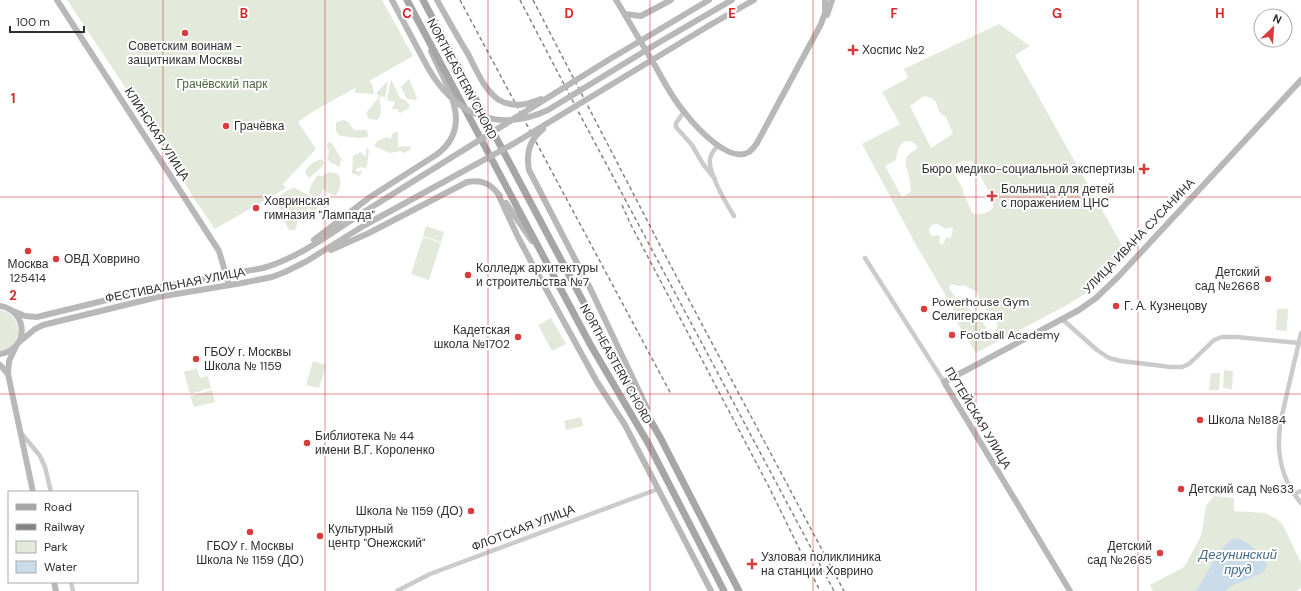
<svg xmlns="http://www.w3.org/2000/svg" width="1301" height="591" font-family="'DM Sans',sans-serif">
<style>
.green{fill:#e3eadc;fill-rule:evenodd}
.water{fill:#cadbe9}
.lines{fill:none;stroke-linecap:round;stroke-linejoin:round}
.street{stroke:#cbcbcb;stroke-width:4.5}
.secondary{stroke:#b8b8b8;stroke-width:6}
.primary{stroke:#a6a6a6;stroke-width:7}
.rail{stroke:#838383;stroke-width:1.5;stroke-dasharray:4 3;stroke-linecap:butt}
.secondary-bridge{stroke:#b8b8b8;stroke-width:6}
.grid{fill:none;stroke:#d62828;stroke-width:1;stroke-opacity:0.55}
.poi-dot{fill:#d93c3f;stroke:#fff;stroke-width:1.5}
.labels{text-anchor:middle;stroke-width:4;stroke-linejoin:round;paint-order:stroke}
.poi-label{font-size:12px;fill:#2e2e2e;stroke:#fff;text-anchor:start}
.street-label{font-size:12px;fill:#2e2e2e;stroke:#fff}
.park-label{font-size:12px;fill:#4f663e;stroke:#fff}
.water-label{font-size:13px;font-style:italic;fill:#426a8a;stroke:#fff}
.grid-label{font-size:13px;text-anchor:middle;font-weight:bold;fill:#d62828;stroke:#fff;stroke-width:4;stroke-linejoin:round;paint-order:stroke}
</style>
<rect width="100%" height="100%" fill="#fff"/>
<path class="green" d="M67 0H382L413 56 369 81 372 84 374 94 356 93 354 92 357 87 312 112 298 122 316 149 283 184 286 188 215 229 195 200 133 99Z
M999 24 1030 46 1015 55 1128 256 1093 289 1067 305 976 353 955 319 953 308 916 245 862 144 900 124 882 92 908 78 904 69ZM924 96 932 98 936 102 939 112 946 117 953 134 931 148 910 106ZM905 141C912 141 915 142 918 148 904 157 904 158 908 173 910 179 910 186 911 192L902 197 885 166 896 160C897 153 898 145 905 141ZM962 161H972L993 199V207C990 213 980 215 973 214L963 193V189L951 168ZM937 224 946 229 951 227 953 228 951 238 946 237 943 245 940 244 939 242 940 237 939 235 932 236 930 234 929 229 932 225ZM951 284 959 286 964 285 977 292C979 296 979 301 982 305 986 312 1000 316 997 328 996 332 992 332 989 332L977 314H974C971 309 967 309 964 306 958 300 953 295 949 288Z
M391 79 400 98 405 100 410 105 408 109 400 113 397 109H392L395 102 387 100Z
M409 79 417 98 416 100 407 99 401 87Z
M388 81 385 98 381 96 379 99C381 106 383 114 377 120L369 119 366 113 378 98 379 95H377V92Z
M344 120 348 122 354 130H366L368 134V137L359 138 340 136 336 131V123L338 121Z
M396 132H398V147L411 146 410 150 404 153 401 151 390 153 374 146 377 141 386 137 391 139 392 134Z
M329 142 332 143 342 160 340 162V167L331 163 327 159 329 152 327 145Z
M367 148 369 149 367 167 365 168 361 167 356 169V171L359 172 361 170 362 173 359 176 352 173 353 156 361 152 366 157V149Z
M322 159 324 163 323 166 309 178 305 173C307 166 314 161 322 159Z
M329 172 338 174C343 182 340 188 336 196L325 191 327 188C317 193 320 203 315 212H312L309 208 303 212 299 210C295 216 300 222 295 230H289L283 218 286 212 278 208 276 200C280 195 288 188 295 188L313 198 314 197 309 193C310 186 313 181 318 175L322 176Z
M426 226 444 232 441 242 423 236Z
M423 237 441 243 429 280 411 274Z
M1277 309H1288L1287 331 1276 330Z
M0 310C24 315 25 347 0 351Z
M551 318 566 344 552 351 538 325Z
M313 361 326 365 319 388 306 385Z
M197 368 200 378 208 376 211 388 190 394 184 372Z
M1224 370 1233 371 1232 389 1223 388Z
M1211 373H1220L1219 390H1209Z
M212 390 215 402 194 407 190 396Z
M581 417 583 426 566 430 564 421Z
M1214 496 1234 498V511L1265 513 1277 519 1283 525 1301 563V588L1298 590V591H1153L1150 585 1184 567 1201 536 1206 506Z"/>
<path class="water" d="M1237 538C1246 540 1265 557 1267 565L1264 572 1231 586 1225 591H1196C1205 579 1222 539 1237 538Z"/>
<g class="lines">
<path class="street" d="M684 112 676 123V127L692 145 703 164 715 179
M718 145C715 149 711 153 710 159 708 173 726 203 734 216
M865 258 944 382
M1062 319 1097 350 1109 358 1121 361 1171 367H1182L1189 364 1214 340 1222 337H1237L1299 343
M1301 333 1282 415C1275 447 1279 477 1301 503
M22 434 40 456 45 467 51 492
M1294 494 1301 491
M71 582 73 591
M397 591 430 574 658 489"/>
<path class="secondary" d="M57 0 219 251 229 285
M616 0C630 23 643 46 657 69 665 84 674 100 685 113 696 127 729 164 749 152 753 149 755 146 757 143L821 24 825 13V0
M625 14 641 16 671 0
M827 15 832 0
M710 25 754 0
M498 194 518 237 535 269 597 382 625 425 711 591
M506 203 532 241
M314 240 370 197 436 155C476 126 446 86 431 51
M331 250 369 233 467 182C482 179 491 184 500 196
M590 288 647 408
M0 306C29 311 29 350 0 354
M13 311 25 316 37 317 156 288 263 268C298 258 329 235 359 215
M18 343 35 329 43 325 158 297 242 283 272 277 285 272 307 261 365 225
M16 346 9 361 8 374 33 492
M0 365 8 374
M54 582 56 591
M1070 591 944 382 1079 310 1096 298 1118 277 1301 80"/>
<path class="primary" d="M407 0 590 344 648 443 724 591
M423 0 602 337 660 437 739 591"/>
<path class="rail" d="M460 0 671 394
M520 0 578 111 834 591
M533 0 664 253 844 591
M622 205 630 223 769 487 820 591"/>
<path class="secondary-bridge" d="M392 0C401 17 410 34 419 51 425 62 430 73 438 83 466 120 506 130 548 110L658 43 732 0
M437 0C447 18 457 36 468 54 476 69 484 90 499 100 513 108 527 105 541 99
M543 129C530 139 526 154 529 170L590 288
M359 215 610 59 709 0
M365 225 513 144 710 25"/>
</g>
<path class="grid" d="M163 0V591M325 0V591M488 0V591M650 0V591M813 0V591M976 0V591M1138 0V591M0 197H1301M0 394H1301"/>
<g class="poi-dot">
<circle cx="185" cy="33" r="4"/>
<path d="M851 44h4v4h4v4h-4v4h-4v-4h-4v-4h4z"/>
<circle cx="226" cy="126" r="4"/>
<path d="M1142 163h4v4h4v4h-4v4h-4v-4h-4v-4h4z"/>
<path d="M990 190h4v4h4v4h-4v4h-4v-4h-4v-4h4z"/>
<circle cx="256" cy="208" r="4"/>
<circle cx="28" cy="251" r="4"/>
<circle cx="56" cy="259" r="4"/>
<circle cx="468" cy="275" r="4"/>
<circle cx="1268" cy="279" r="4"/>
<circle cx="1116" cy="306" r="4"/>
<circle cx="924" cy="309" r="4"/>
<circle cx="952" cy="335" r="4"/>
<circle cx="518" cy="337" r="4"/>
<circle cx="196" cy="359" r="4"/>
<circle cx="1200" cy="420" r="4"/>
<circle cx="307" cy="443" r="4"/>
<circle cx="1181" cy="489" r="4"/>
<circle cx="471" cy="511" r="4"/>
<circle cx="250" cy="532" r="4"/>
<circle cx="320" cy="536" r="4"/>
<circle cx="1160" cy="553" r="4"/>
<path d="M750 558h4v4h4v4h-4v4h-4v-4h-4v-4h4z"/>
</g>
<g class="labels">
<g class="poi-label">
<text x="185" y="50" text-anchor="middle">Советским воинам -<tspan x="185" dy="14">защитникам Москвы</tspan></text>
<text x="862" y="54">Хоспис №2</text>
<text x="234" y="130">Грачёвка</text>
<text x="1135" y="173" text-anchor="end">Бюро медико-социальной экспертизы</text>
<text x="1001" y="193">Больница для детей<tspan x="1001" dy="14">с поражением ЦНС</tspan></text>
<text x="264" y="205">Ховринская<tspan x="264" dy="14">гимназия "Лампада"</tspan></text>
<text x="64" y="263">ОВД Ховрино</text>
<text x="28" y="268" text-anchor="middle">Москва<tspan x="28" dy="14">125414</tspan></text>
<text x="476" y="272">Колледж архитектуры<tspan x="476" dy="14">и строительства №7</tspan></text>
<text x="1260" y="276" text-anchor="end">Детский<tspan x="1260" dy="14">сад №2668</tspan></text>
<text x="932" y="306">Powerhouse Gym<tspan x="932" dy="14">Селигерская</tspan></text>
<text x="1124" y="310">Г. А. Кузнецову</text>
<text x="510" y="334" text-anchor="end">Кадетская<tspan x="510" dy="14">школа №1702</tspan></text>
<text x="960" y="339">Football Academy</text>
<text x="204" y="356">ГБОУ г. Москвы<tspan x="204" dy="14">Школа № 1159</tspan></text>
<text x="1208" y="424">Школа №1884</text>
<text x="315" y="440">Библиотека № 44<tspan x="315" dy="14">имени В.Г. Короленко</tspan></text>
<text x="1189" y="493">Детский сад №633</text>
<text x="463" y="515" text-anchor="end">Школа № 1159 (ДО)</text>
<text x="328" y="533">Культурный<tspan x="328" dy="14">центр "Онежский"</tspan></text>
<text x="250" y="550" text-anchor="middle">ГБОУ г. Москвы<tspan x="250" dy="14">Школа № 1159 (ДО)</tspan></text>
<text x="1152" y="550" text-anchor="end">Детский<tspan x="1152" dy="14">сад №2665</tspan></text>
<text x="761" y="561">Узловая поликлиника<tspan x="761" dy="14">на станции Ховрино</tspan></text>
</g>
<g class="street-label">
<text transform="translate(462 79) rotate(62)" y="4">NORTHEASTERN CHORD</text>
<text transform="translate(157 134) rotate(57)" y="4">КЛИНСКАЯ УЛИЦА</text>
<text transform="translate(1139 236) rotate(-46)" y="4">УЛИЦА ИВАНА СУСАНИНА</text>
<text transform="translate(175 285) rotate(-11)" y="4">ФЕСТИВАЛЬНАЯ УЛИЦА</text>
<text transform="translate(616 364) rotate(61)" y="4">NORTHEASTERN CHORD</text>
<text transform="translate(978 418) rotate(59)" y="4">ПУТЕЙСКАЯ УЛИЦА</text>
<text transform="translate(523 528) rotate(-21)" y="4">ФЛОТСКАЯ УЛИЦА</text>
</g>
<g class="park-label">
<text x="222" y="88">Грачёвский парк</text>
</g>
<g class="water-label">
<text x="1238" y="559">Дегунинский<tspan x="1238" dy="15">пруд</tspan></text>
</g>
</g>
<g class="grid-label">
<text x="244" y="18">B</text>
<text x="407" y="18">C</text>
<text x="569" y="18">D</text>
<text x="732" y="18">E</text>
<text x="894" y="18">F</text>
<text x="1057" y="18">G</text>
<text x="1220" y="18">H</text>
<text x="13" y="103">1</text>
<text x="13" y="300">2</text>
</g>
<rect x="8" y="491" width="130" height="92" fill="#ffffff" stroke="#ababab"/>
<rect x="16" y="504" width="20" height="6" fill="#a6a6a6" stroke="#ababab"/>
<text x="44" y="511" font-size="12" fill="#2e2e2e">Road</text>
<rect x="16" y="524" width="20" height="6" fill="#838383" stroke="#ababab"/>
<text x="44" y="531" font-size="12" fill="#2e2e2e">Railway</text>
<rect x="16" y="541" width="20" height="12" fill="#e3eadc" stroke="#ababab"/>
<text x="44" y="551" font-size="12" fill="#2e2e2e">Park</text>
<rect x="16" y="561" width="20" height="12" fill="#cadbe9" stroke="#ababab"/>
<text x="44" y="571" font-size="12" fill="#2e2e2e">Water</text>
<g transform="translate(1273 28) rotate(25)"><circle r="19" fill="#ffffff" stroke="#ababab"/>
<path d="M0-3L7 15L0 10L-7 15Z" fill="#d93c3f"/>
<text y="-6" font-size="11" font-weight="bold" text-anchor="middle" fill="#2e2e2e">N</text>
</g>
<path d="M10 26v6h74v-6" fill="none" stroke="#2e2e2e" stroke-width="2"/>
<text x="16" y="26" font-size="12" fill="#2e2e2e" stroke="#ffffff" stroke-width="3" paint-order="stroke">100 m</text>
</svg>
